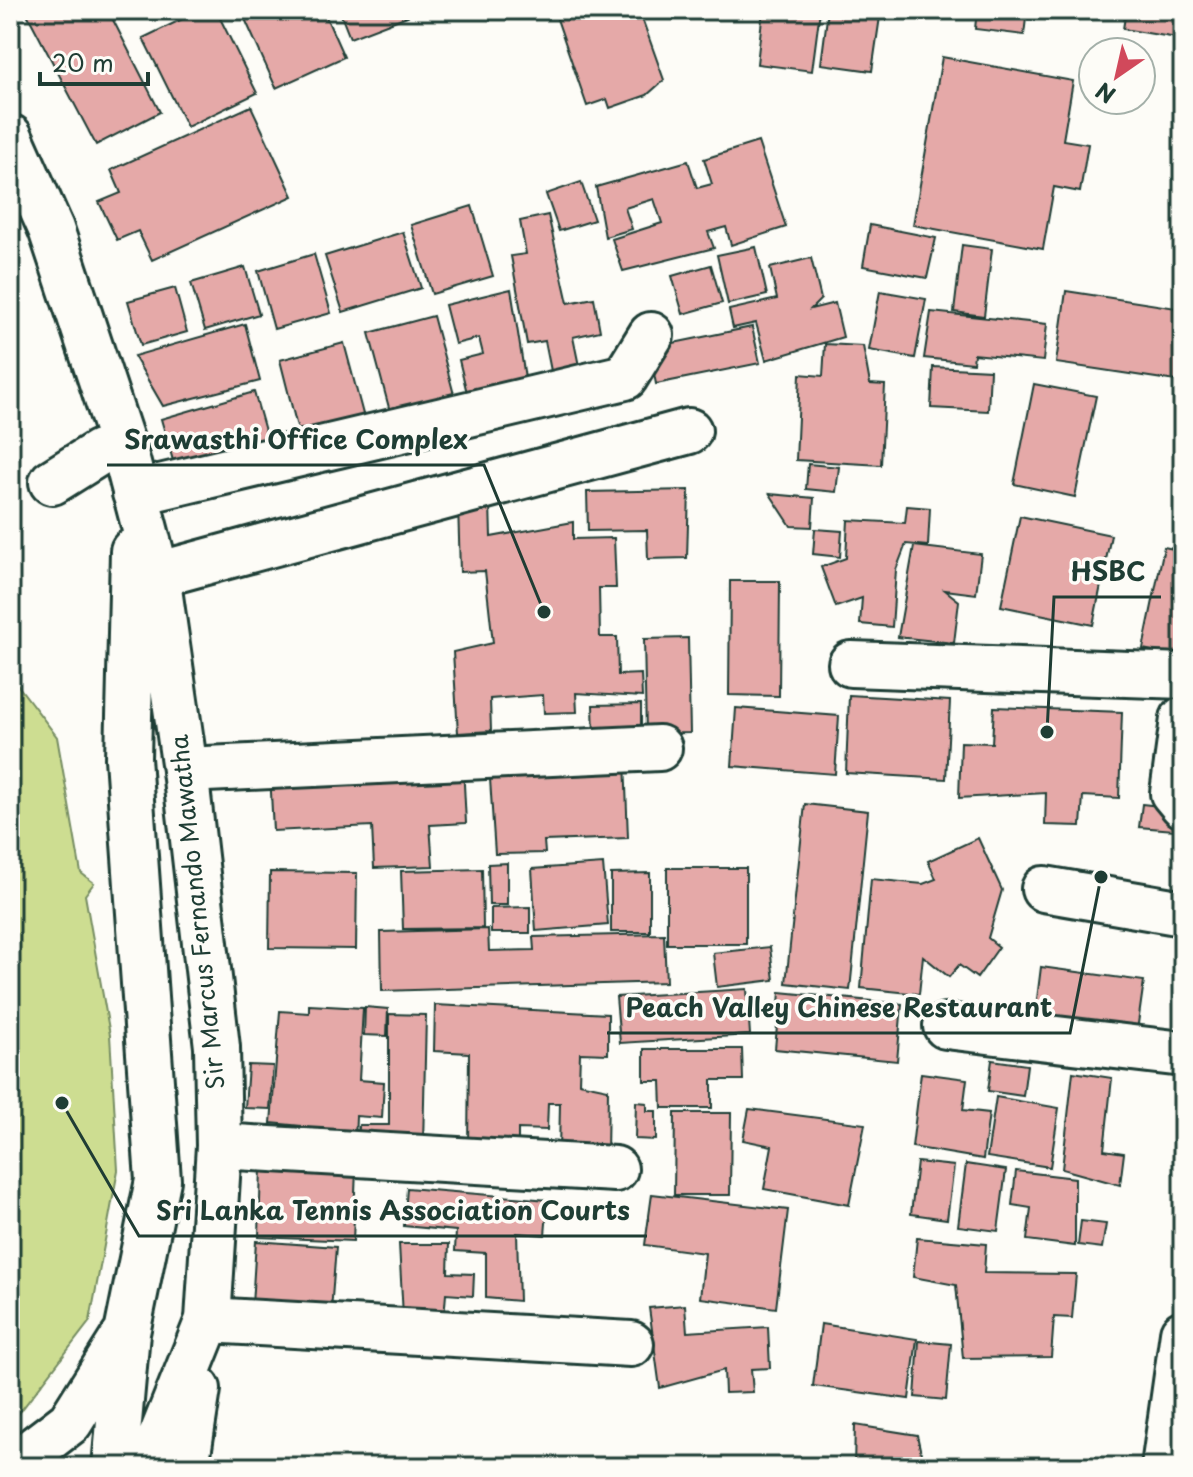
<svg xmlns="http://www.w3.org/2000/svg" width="1193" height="1477" font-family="'Playpen Sans',sans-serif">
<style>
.green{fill:#cddd91;stroke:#768d62;stroke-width:2}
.building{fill:#e5a9a8;stroke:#1f3d34;stroke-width:2}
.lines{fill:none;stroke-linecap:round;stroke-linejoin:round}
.minor-casing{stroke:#1f3d34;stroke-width:50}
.major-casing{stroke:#1f3d34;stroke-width:50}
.highway-casing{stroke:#1f3d34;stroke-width:50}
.minor{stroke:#fdfcf7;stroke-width:44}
.major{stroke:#fdfcf7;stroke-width:44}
.highway{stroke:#fdfcf7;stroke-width:44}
.labels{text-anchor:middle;stroke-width:7;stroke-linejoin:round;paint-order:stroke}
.street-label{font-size:24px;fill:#1f3d34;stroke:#fdfcf7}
.leader{fill:none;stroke:#1f3d34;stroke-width:3}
.callout-dot{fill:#1f3d34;stroke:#fdfcf7;stroke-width:3}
.callout-label{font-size:26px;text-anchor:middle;font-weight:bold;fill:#1f3d34;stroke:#fdfcf7;stroke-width:7;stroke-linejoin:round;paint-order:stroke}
</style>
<rect width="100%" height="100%" fill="#fdfcf7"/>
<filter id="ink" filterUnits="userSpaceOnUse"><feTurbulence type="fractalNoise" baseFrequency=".0125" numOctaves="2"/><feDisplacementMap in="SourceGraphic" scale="16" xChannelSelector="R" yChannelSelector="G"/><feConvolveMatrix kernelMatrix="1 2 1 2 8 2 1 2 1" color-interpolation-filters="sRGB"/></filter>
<g filter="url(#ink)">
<path class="green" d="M10 675 57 737 81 873 94 883 85 895 110 1035 118 1170 90 1321 10 1425Z"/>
<path class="building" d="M25 10H108L160 112 96 145Z
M201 10H216L257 93 187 127 143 38Z
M241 10H323L344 57 276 88Z
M339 10H423L350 38Z
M573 10H639L664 80 647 95 610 108 607 99 587 106 556 16Z
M763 10H820L812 71 757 64Z
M828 10H881L872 71 821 64Z
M977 10H1027L1024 35 975 29Z
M1126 10H1183V39L1123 29Z
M942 57 1073 81 1063 140 1088 144 1080 192 1054 187 1043 249 913 225Z
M251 106 293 196 152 260 138 231 117 240 99 202 121 193 111 170Z
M758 142 786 227 731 245 726 227 708 232 714 248 623 271 612 239 662 223 654 199 625 208 632 229 605 237 596 187 688 161 697 188 712 184 704 159Z
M581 182 594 220 559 231 546 194Z
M472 206 493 276 432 294 411 225Z
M548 215 568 303 594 298 600 331 573 337 579 366 551 371 545 341 527 344 511 256 526 254 520 221Z
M870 225 936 238 927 278 863 266Z
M403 232 421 288 343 312 325 256Z
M962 245 992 249 984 316 954 312Z
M756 247 767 295 728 304 717 255Z
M314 254 331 313 274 329 258 271Z
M811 258 821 299 811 309 835 303 843 337 766 360 756 323 733 328 729 310 777 299 770 268Z
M711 265 722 303 683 314 672 276Z
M245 267 259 314 205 330 191 283Z
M175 288 187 332 141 345 128 301Z
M511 289 526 384 467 393 459 360 483 354 479 338 455 344 445 305Z
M880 291 926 299 915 358 869 350Z
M1066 291 1183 309V382L1056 363Z
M931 312 1047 324 1043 361 974 354 973 363 924 358Z
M433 316 456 402 392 419 369 333Z
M245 324 260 381 163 406 134 356Z
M752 327 760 363 656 384 649 348Z
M344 343 364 418 299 435 280 360Z
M825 344 863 346 870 384 885 385 881 465 796 460 800 374 823 376Z
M933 367 990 370 988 411 931 408Z
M1034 384 1096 396 1075 497 1014 484Z
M254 392 267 438 174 464 161 419Z
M808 464 839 467 836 492 806 489Z
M689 490 687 558 648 559 647 530 588 531 587 492Z
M770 494 814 498 812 527 791 526Z
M490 503 491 537 573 522V539L614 538 616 588H599L600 637H617L618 675 641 674 642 697 576 693 577 712 544 713 543 695 490 699 491 731 458 733 453 652 493 643 485 571 460 572 458 504Z
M907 506 930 508 928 546 906 544 896 570 892 627 860 624 862 598 836 607 821 567 846 558 848 520 905 523Z
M1020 516 1111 535 1093 625 1001 606Z
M815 529 842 531 840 557 813 554Z
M914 546 981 554 976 594 945 590 959 601 954 643 898 637Z
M1164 547 1183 551V657L1143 649Z
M730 581H780L779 696 729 695Z
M688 638 690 733 646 734 644 639Z
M849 695 950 701 946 779 846 773Z
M641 704V737H594L593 705Z
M994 707 1122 712 1119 798 1083 796 1081 826 1045 825 1046 793 959 798 961 742 992 743Z
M736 708 839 716 835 774 732 766Z
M625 760 628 838 544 841 545 853 495 854 489 764Z
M463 765 466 823 430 825 433 866 374 868 372 826 273 831 270 773Z
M805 804 868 811 850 990 786 983Z
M1142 804 1176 808 1174 830 1139 827Z
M978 838 1002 890 988 938 999 947 977 978 959 965 949 977 923 956 919 994 861 988 871 879 923 884 936 879 928 861Z
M507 863V905H489L488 864Z
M603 864 608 925 536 931 532 869Z
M667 868H746V944H667Z
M482 869 483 928 403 929 401 871Z
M270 872 357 873 356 949 269 948Z
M650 873V932H611V874Z
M530 907V933H491V908Z
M488 929 489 951 534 950 533 937 664 934 666 982 382 991 381 932Z
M770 947 774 980 717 987 713 953Z
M1041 967 1144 981 1135 1045 1033 1031Z
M747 989 750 1035 620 1043 616 997Z
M780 992 902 1004 897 1061 775 1049Z
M309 1005 363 1008 359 1080 384 1082 382 1118 356 1116 355 1142 300 1139 301 1126 271 1123 280 1011 309 1013Z
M435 1005 608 1014V1054L580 1053 579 1083 608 1089 607 1156 559 1154 560 1103H548L547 1130 518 1129V1149L468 1148 469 1053 434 1051Z
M365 1007 388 1009 387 1036 364 1035Z
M389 1014 426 1015 423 1145 358 1148 359 1125H389Z
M644 1049H742L743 1080H712V1108H662L661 1081H644Z
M992 1060 1027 1065 1023 1096 988 1091Z
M248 1065 273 1066 270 1109 245 1108Z
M1073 1072 1112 1078 1104 1150 1124 1153 1120 1185 1062 1169Z
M921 1073 967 1079 963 1110 989 1113 983 1159 912 1147Z
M996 1097 1059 1108 1050 1167 987 1157Z
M636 1102 647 1103V1111H656V1140L635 1139Z
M749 1109 865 1124 849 1205 764 1189 772 1146 743 1140Z
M675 1113H731L730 1195H674Z
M917 1162 954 1166 947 1219 911 1214Z
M966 1164 1006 1170 998 1231 958 1226Z
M261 1165 356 1169 353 1241 259 1237Z
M1016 1171 1075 1178V1246L1027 1240 1031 1208 1012 1205Z
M407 1188 548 1200 545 1235 517 1233 519 1301 486 1298V1253L455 1251 456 1231 404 1226Z
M652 1194 788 1210 776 1308 700 1298 705 1253 645 1245Z
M1081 1221 1106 1224 1102 1248 1078 1245Z
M917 1238 986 1244 984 1273 1076 1274 1072 1318 1054 1317 1051 1357 963 1358 956 1285 913 1277Z
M256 1241 336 1247 331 1311 252 1305Z
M399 1244H449L448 1273 474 1274 473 1296 446 1294 444 1318 403 1316Z
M685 1305 687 1332 768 1327 770 1368 751 1369 753 1392 725 1393 724 1370 660 1388 649 1308Z
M821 1324 917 1339 909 1399 813 1386Z
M919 1341 951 1344 946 1400 915 1397Z
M855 1425 917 1435 924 1467H854Z"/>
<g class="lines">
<g class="minor-casing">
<path id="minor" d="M52 482 100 452 124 449
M135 493 625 377 651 335
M157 575 689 431
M851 664 1183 676
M1183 719 1173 793 1183 805
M185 770 659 748
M1044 889 1183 913
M946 1026 1183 1054
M219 1146 615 1169
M208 1320 631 1344"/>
</g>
<g class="major-casing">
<path id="major" d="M10 137 51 229 124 449 157 575 185 770 217 1047 219 1146 208 1320 149 1467
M11 1467 70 1422 123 1338
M115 1467 127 1333 158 1180 128 758 133 551
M186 1467 198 1389"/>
</g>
<g class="highway-casing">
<path id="highway" d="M1164 1467 1183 1333"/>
</g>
<use href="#minor" class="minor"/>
<use href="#major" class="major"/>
<use href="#highway" class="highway"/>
</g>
</g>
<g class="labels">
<g class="street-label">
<text transform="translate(198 912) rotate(-96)" y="8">Sir Marcus Fernando Mawatha</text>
</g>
</g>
<path class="leader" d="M544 612L484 465H107M1047 732L1054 597H1161M1101 877L1070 1033H607M62 1103L139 1236H647"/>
<g class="callout-dot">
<circle cx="544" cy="612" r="8"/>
<circle cx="1047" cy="732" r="8"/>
<circle cx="1101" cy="877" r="8"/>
<circle cx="62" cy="1103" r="8"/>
</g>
<g class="callout-label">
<text x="296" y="449">Srawasthi Office Complex</text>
<text x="1108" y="581">HSBC</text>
<text x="839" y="1017">Peach Valley Chinese Restaurant</text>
<text x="393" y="1220">Sri Lanka Tennis Association Courts</text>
</g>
<rect width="1193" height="1477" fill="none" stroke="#fdfcf7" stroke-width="40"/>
<rect x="20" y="20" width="1153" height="1437" fill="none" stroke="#1f3d34" stroke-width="3" filter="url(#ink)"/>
<g transform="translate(1117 76) rotate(214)"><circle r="38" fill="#fdfcf7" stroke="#a4b0a9" stroke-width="2"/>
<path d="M0-6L14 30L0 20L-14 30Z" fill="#d1495b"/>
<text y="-12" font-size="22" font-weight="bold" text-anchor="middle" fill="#1f3d34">N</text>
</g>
<path d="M40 72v12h108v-12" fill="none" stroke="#1f3d34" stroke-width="4"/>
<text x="52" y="72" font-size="24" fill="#1f3d34" stroke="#fdfcf7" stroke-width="6" paint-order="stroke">20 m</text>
</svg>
